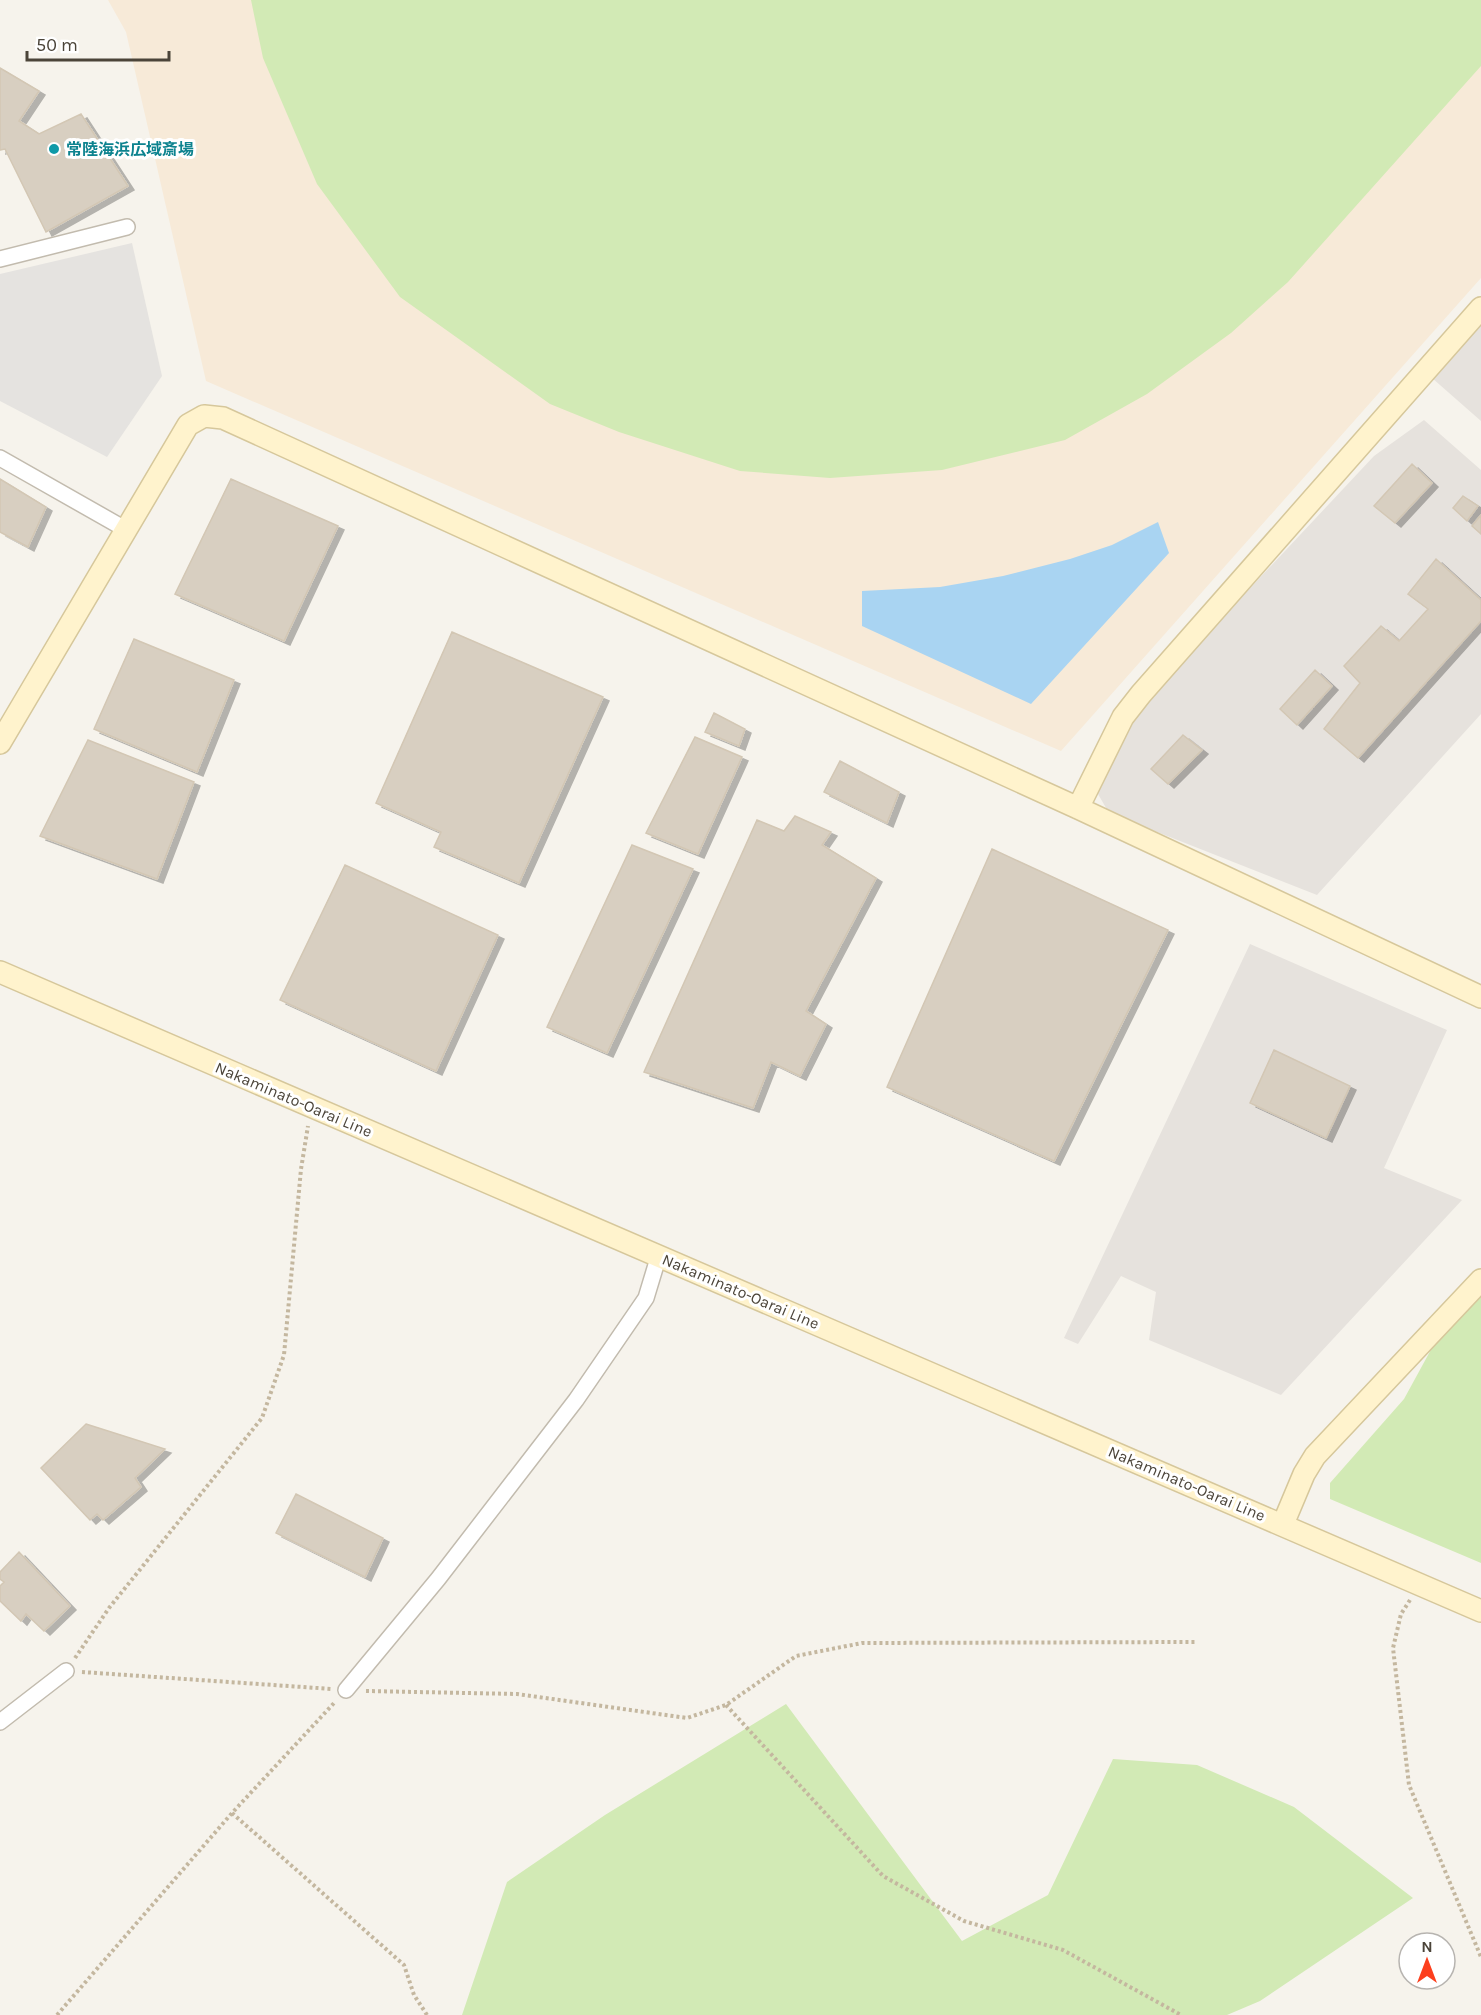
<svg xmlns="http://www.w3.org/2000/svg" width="1481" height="2015" font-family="Karla,'Noto Sans JP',sans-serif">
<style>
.commercial{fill:#f7ead8}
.industrial{fill:#e6e2dd}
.green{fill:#d2eab5}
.parking{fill:#e5e3e0}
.water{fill:#a9d4f2}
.building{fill:#d8cfc1;stroke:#d3c7b4;stroke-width:1.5;filter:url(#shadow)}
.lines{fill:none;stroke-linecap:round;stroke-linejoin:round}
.street-casing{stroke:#c2bbae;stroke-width:18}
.secondary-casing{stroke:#d6c79b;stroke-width:24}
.path{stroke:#c4b79f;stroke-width:4;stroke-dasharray:3 3;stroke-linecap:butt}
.street{stroke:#fff;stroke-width:15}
.secondary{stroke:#fff3cd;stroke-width:21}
.culture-dot{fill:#0f9aa8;stroke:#fff;stroke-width:2}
.labels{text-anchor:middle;stroke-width:6;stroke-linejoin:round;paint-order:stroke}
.culture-label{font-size:16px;font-weight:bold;fill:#0d838f;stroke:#fff;text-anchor:start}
.street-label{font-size:16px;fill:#4b4439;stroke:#fff}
</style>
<defs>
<filter id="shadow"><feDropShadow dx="6" dy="4" stdDeviation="0" flood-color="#0004"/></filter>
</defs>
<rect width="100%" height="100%" fill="#f6f3ec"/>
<path class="commercial" d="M108 0H1481V278L1061 751 206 381 126 32Z"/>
<path class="industrial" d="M1481 323V421L1432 378Z
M1424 420 1481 470V714L1317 895 1109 813 1091 782 1149 696 1374 456Z
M1250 944 1447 1030 1384 1168 1462 1200 1281 1395 1149 1340 1156 1292 1121 1276 1078 1344 1064 1338Z"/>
<path class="green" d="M251 0H1481V66L1288 282 1231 333 1147 394 1065 440 942 470 830 478 740 471 619 432 550 404 400 297 317 184 263 58Z
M1481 1280V1563L1330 1499V1483L1404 1399 1451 1313Z
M786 1704 962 1941 1048 1895 1113 1759 1197 1765 1294 1807 1413 1898 1260 2001 1227 2015H462L507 1882 605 1815Z"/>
<path class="parking" d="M132 243 162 376 107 457 0 401V274Z"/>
<path class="water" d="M1158 522 1169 553 1031 704 862 626V591L940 587 1003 576 1070 559 1112 545Z"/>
<path class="building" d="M0 68 39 91 19 121 39 134 81 114 128 186 46 232 5 149 0 150Z
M1412 464 1432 483 1395 523 1374 506Z
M0 479 46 507 28 547 0 532Z
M231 479 338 526 284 641 175 594Z
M1463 496 1478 506 1467 521 1453 508Z
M1481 515V534L1472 526Z
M1436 559 1481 600V621L1358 758 1324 729 1360 683 1344 666 1381 626 1399 641 1428 609 1408 594Z
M452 632 603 697 519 883 434 847 441 832 376 803Z
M134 639 234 680 197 772 94 729Z
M1315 670 1332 686 1297 725 1280 709Z
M714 713 745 729 739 746 705 732Z
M1183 735 1202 750 1168 784 1151 769Z
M695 737 742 757 698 854 646 833Z
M88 740 194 782 157 879 40 836Z
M840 761 899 792 887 823 824 792Z
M795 816 831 832 822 845 876 878 806 1011 826 1024 800 1076 771 1062 753 1108 644 1072 757 820 784 831Z
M632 845 693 869 607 1053 547 1027Z
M992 849 1168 930 1054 1161 887 1087Z
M345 865 498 935 436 1071 280 1000Z
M1274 1050 1350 1086 1326 1138 1250 1103Z
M86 1424 165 1449 135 1478 141 1487 103 1520 97 1514 90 1520 41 1468Z
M296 1494 383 1538 365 1577 276 1533Z
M19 1552 70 1606 44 1631 26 1614 21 1621 0 1601V1586L4 1582 0 1579V1572Z"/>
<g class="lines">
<g class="street-casing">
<path id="street" d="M0 259 127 227
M0 458 125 529
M346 1690 438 1579 576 1400 646 1298 659 1255
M0 1722 66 1671"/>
</g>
<g class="secondary-casing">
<path id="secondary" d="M0 743 188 425 204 416 223 418 1078 808 1481 997
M1078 808 1123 717 1141 694 1481 308
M0 972 1481 1611
M1283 1524 1304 1474 1315 1456 1481 1280"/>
</g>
<path class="path" d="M1410 1600 1401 1614 1393 1648 1409 1785 1481 1957
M75 1658 109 1608 262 1418 284 1355 301 1169 308 1126
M82 1672 332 1689
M366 1691 517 1694 687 1718 726 1705 796 1656 862 1643 1195 1642
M726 1705 883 1876 964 1921 1063 1950 1181 2015
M232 1813 404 1965 414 1995 427 2015
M57 2015 232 1813 335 1702"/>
<use href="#street" class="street"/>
<use href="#secondary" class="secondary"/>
</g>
<circle class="culture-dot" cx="54" cy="149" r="6"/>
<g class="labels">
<g class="culture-label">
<text x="66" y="155">常陸海浜広域斎場</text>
</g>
<g class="street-label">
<text transform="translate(294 1099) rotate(23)" y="6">Nakaminato-Oarai Line</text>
<text transform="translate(741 1291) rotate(23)" y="6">Nakaminato-Oarai Line</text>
<text transform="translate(1187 1483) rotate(23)" y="6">Nakaminato-Oarai Line</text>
</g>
</g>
<g transform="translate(1427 1961)"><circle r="28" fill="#ffffff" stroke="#b7b4b0" stroke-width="1.5"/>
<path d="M0-4.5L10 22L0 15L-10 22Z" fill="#fc3f1d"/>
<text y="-9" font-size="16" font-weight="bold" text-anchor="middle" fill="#4b4439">N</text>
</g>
<path d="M27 51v9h142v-9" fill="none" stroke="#4b4439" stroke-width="3"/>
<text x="36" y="51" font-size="18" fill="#4b4439" stroke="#ffffff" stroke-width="4.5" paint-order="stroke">50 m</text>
</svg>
